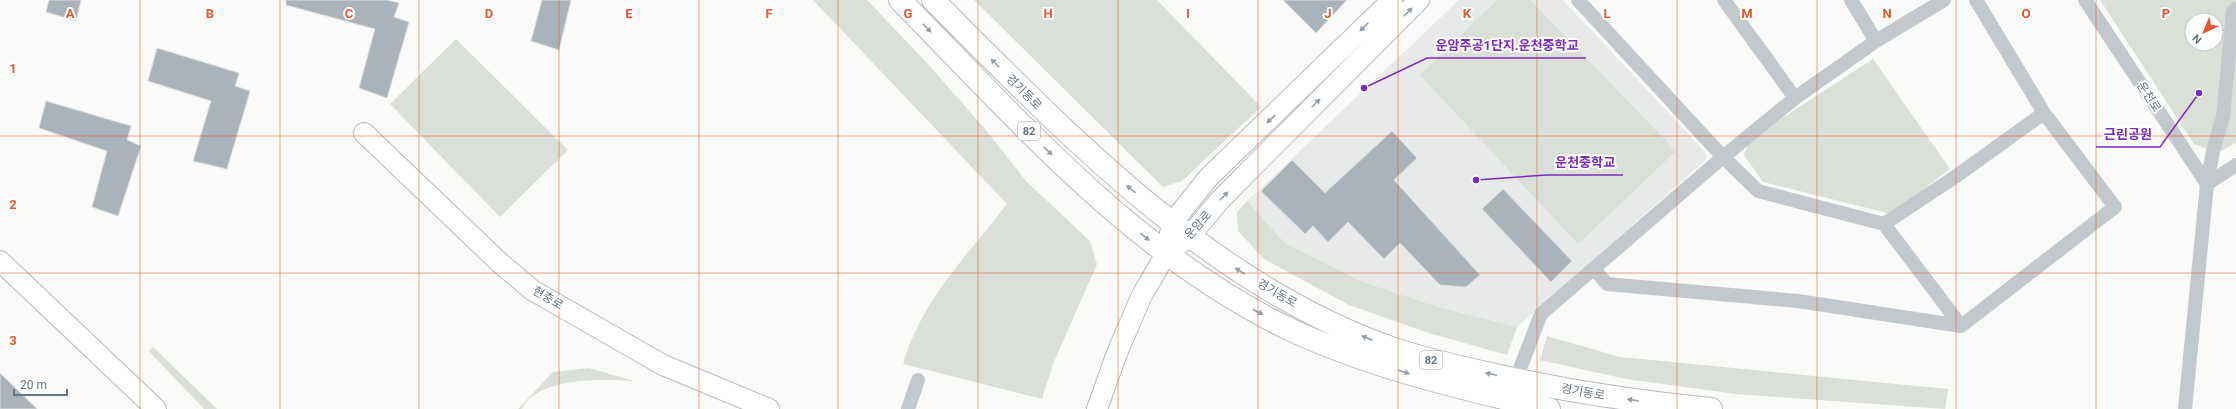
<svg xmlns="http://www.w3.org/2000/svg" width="2236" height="409" font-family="Roboto,'Noto Sans KR',sans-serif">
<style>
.built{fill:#e8e9e9}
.green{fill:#dadfd7;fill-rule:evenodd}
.building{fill:#aab3b9;stroke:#dcdcda}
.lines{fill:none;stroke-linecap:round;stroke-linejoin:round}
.secondary-casing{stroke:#b3babf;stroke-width:22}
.primary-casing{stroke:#b5babe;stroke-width:24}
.street{stroke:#c3c8cc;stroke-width:14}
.secondary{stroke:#fff;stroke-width:20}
.primary{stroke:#fff;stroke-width:22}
.oneway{fill:#939fa8}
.grid{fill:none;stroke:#e4572e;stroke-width:1;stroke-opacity:0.55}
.labels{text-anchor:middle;stroke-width:4;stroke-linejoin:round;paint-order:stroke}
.shield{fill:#fff;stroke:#939fa8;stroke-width:1}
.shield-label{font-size:11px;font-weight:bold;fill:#657683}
.street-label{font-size:12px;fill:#657683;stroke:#fff}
.grid-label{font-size:13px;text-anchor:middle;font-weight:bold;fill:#e4572e;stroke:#fff;stroke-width:4;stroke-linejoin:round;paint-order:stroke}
.leader{fill:none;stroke:#7b2cbf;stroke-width:1.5}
.callout-dot{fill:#7b2cbf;stroke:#fff;stroke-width:1.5}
.callout-label{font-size:13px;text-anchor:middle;font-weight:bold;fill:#7b2cbf;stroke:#fff;stroke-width:4;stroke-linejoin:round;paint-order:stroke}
</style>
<rect width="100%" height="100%" fill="#fafaf8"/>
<path class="built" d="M1459 0H1563L1706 153V160L1517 327 1438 307 1363 282 1285 243 1247 201Z"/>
<path class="green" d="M813 0H867L927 63 985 129 1027 182 1090 241 1097 264 1053 364 1042 399 903 364C922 299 968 255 1007 204Z
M974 0H1157L1261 107 1182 181 1163 187Z
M1497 0H1530L1676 151 1578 244 1420 75Z
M2100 0H2236V143L2217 153 2194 144ZM2192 20H2216V44H2192Z
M456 39 568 150 500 217 390 104Z
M1873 59 1950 169 1891 214 1763 182 1744 155 1749 140Z
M1247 201 1285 243 1363 282 1438 307 1517 327 1507 355 1429 333 1349 305 1264 259 1238 231 1237 212Z
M1547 336 1620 357 1948 389 1945 409 1736 394 1626 379 1540 360Z
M153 347 217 409H204L149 351Z
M589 368 634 381C604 379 538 376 522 409H518L553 372Z"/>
<path class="building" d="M49 0H81L76 21 46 12Z
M286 0H387L399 3 394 17 409 22 387 98 359 88 375 29 286 5Z
M542 0H571L559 50 531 41Z
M1283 0H1347L1316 33Z
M157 48 239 73 235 86 250 91 227 169 193 161 211 101 148 81Z
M46 101 131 126 127 140 141 146 118 216 92 207 107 151 39 128Z
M1392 131 1417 158 1394 180 1480 275 1466 287 1440 285 1400 243 1384 259 1348 222 1328 242 1313 226 1305 234 1261 191 1292 160 1325 193Z
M1503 189 1572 261 1551 282 1482 209Z
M0 373 37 409H0Z"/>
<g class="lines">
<g class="secondary-casing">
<path id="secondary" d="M364 133 499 262 532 290 663 365 769 409
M1177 246 1190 236 1220 200 1419 0
M0 261 156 409
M1097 409 1117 353 1141 297 1166 254 1172 223 1209 177 1392 0"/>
</g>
<g class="primary-casing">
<path id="primary" d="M900 0C1019 121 1134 254 1289 329 1372 368 1461 388 1549 409
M933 0C1067 134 1210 285 1394 349 1430 361 1467 369 1504 377 1573 392 1641 402 1711 409"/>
</g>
<path class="street" d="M1578 0 1723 157 1758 191 1884 224 1955 177 2044 113 1976 0
M1724 0 1795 98
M1851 0 1876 41
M2085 0 2207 184
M2207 184 2236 165
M1884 224 1961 326
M1594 269 1607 284 1798 301 1961 326 2115 207 2044 113
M1516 379 1541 314 1723 157 1795 98 1876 41 1944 0
M908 409 918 380
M2185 409 2207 184 2213 151 2223 117 2233 12 2236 9"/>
<use href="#secondary" class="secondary"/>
<use href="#primary" class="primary"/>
</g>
<defs><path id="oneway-solid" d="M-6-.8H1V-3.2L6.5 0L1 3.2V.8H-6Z"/></defs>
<g class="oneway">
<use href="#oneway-solid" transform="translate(1408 12) rotate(-45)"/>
<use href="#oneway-solid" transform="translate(1364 27) rotate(135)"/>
<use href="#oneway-solid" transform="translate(927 28) rotate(46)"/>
<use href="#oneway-solid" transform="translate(995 63) rotate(-135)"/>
<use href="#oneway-solid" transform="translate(1316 103) rotate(-45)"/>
<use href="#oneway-solid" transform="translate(1271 119) rotate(137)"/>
<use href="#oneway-solid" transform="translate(1048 151) rotate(45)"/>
<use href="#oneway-solid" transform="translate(1131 189) rotate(-140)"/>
<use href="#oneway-solid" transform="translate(1224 196) rotate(-46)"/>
<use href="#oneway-solid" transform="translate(1145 237) rotate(39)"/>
<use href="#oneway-solid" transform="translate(1240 271) rotate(-148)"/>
<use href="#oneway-solid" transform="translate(1258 312) rotate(27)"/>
<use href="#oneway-solid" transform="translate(1367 338) rotate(-157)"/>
<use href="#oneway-solid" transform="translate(1404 372) rotate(17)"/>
<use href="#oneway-solid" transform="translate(1491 374) rotate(-168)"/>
<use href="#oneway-solid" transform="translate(1633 400) rotate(-171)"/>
</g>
<path class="grid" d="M140 0V409M280 0V409M419 0V409M559 0V409M699 0V409M838 0V409M978 0V409M1118 0V409M1258 0V409M1398 0V409M1537 0V409M1677 0V409M1817 0V409M1956 0V409M2096 0V409M0 136H2236M0 273H2236"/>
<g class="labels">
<g class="shield">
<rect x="1018" y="122" width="22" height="18" rx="3"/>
<rect x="1420" y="351" width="22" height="18" rx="3"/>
</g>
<g class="shield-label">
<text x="1029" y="135">82</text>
<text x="1431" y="364">82</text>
</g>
<g class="street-label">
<text transform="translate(1024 92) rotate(45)" y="4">경기동로</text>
<text transform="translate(2149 97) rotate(57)" y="4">운천로</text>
<text transform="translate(1198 225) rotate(-48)" y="4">운암로</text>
<text transform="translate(1277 293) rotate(30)" y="4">경기동로</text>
<text transform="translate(548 298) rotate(31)" y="4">현충로</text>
<text transform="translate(1583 392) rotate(10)" y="4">경기동로</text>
</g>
</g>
<g class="grid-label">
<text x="70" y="18">A</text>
<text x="210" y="18">B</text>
<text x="349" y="18">C</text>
<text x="489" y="18">D</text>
<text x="629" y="18">E</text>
<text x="769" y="18">F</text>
<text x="908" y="18">G</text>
<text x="1048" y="18">H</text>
<text x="1188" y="18">I</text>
<text x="1328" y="18">J</text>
<text x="1467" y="18">K</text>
<text x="1607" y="18">L</text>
<text x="1747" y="18">M</text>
<text x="1887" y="18">N</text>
<text x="2026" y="18">O</text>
<text x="2166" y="18">P</text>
<text x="13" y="73">1</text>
<text x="13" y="209">2</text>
<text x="13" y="345">3</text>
</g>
<path class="leader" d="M1364 88L1427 58H1586M2199 93L2160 147H2096M1476 180L1547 175H1623"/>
<g class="callout-dot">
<circle cx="1364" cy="88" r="4"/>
<circle cx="2199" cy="93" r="4"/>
<circle cx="1476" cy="180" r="4"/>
</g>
<g class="callout-label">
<text x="1507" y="50">운암주공1단지.운천중학교</text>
<text x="2128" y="139">근린공원</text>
<text x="1585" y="167">운천중학교</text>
</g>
<g transform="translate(2204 32) rotate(224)"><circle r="19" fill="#ffffff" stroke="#c1c8cd"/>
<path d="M0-3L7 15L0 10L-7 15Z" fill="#e4572e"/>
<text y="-6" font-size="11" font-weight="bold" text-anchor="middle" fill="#657683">N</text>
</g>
<path d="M14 389v6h53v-6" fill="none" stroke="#657683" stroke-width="2"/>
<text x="20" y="389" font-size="12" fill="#657683" stroke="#ffffff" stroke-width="3" paint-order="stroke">20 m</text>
</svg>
